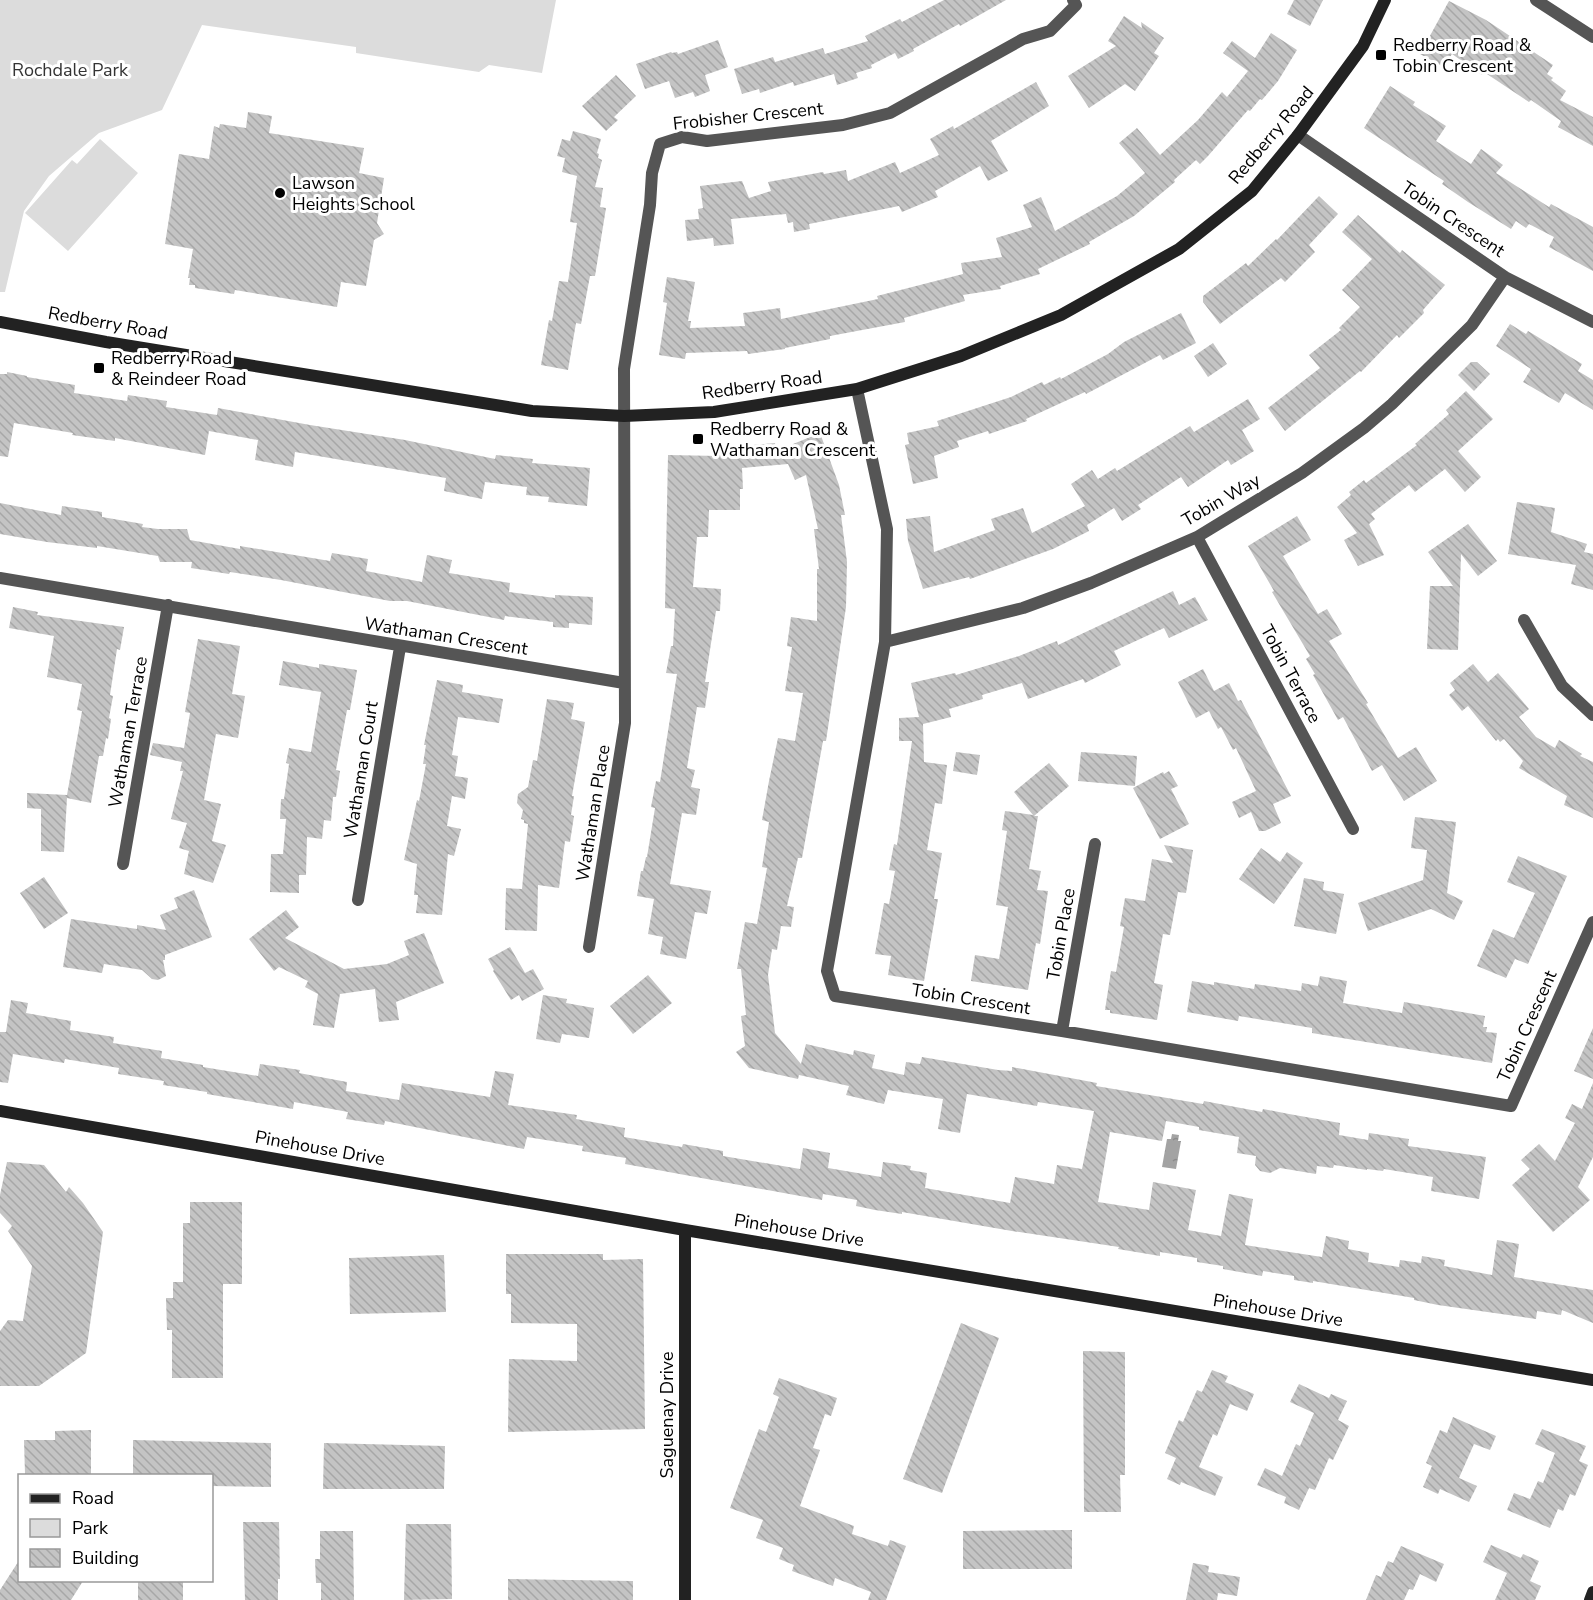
<svg xmlns="http://www.w3.org/2000/svg" width="1593" height="1600" font-family="'Nunito Sans',sans-serif">
<style>
.green{fill:#dcdcdc}
.water{fill:url(#water-ripples)}
.building{fill:url(#building-back-hatch)}
.lines{fill:none;stroke-linecap:round;stroke-linejoin:round}
.street{stroke:#555;stroke-width:12}
.secondary{stroke:#222;stroke-width:12}
.poi-dot{fill:#000;stroke:#fff;stroke-width:2}
.labels{text-anchor:middle;stroke-width:6;stroke-linejoin:round;paint-order:stroke}
.poi-label{font-size:18px;fill:#000;stroke:#fff;text-anchor:start}
.park-label{font-size:18px;fill:#333;stroke:#fff}
.street-label{font-size:18px;fill:#000;stroke:#fff}
</style>
<defs>
<pattern id="water-ripples" width="26" height="14" patternUnits="userSpaceOnUse" patternTransform="scale(1.5)"><rect width="26" height="14" fill="#a3a3a3"/><path d="M2 4q2-2 4 0t4 0M15 11q2-2 4 0t4 0" fill="none" stroke="#8b8b8b"/></pattern>
<pattern id="building-back-hatch" width="6" height="6" patternUnits="userSpaceOnUse" patternTransform="scale(1.5)"><rect width="6" height="6" fill="#c4c4c4"/><path d="M-1 5l2 2M0 0l6 6M5-1l2 2" fill="none" stroke="#a7a7a7"/></pattern>
</defs>
<rect width="100%" height="100%" fill="#fff"/>
<path class="green" d="M0 0H556L542 73 489 65 479 72 356 53V47L202 25 162 110 99 133 49 176 24 211 5 292H0Z
M100 139 138 173 68 251 25 213 72 160 77 164Z"/>
<path class="water" d="M1172 1134 1179 1135 1178 1141H1181L1176 1169 1162 1167 1167 1139H1171Z"/>
<path class="building" d="M944 0H1006L960 26 959 24 913 49 914 51 898 59 895 53 871 65 872 68 856 73 858 78 837 85 834 74 794 86 793 82 760 93 759 89 742 94 734 69 773 57 775 62 823 48 825 54 868 41 865 36 900 19 902 22Z
M1294 0H1323L1310 26 1287 14Z
M1449 1 1486 20 1553 65 1547 74 1553 78 1551 80 1566 91 1560 100 1593 117V146L1558 127 1561 121 1531 100 1529 102 1484 72 1482 75 1452 54 1450 57 1447 56 1442 66 1420 54Z
M1124 16 1142 28 1141 22 1164 38 1154 53 1159 56 1135 91 1125 84 1089 108 1068 76 1116 46 1108 41Z
M1271 33 1297 50 1278 81 1262 100 1260 99 1250 111 1248 110 1208 156 1200 164 1196 160 1174 180 1175 182 1134 216 1089 242 1090 244 1038 269 1040 274 1000 286 1001 289 963 295 965 301 904 318 905 322 830 336V339L785 348V349L748 354 747 351 686 353 685 359 659 355 667 303 663 302 667 277 695 282 688 321H691L690 328 745 326 743 313 780 308 781 319 878 299 877 296 963 274 961 263 1002 257 996 238 1032 227 1023 205 1041 197 1055 231 1117 196 1145 173 1119 143 1137 128 1160 155 1198 120 1222 92 1227 97 1248 71 1223 53 1232 41 1255 58Z
M718 40 728 67 705 75 710 91 695 97 693 92 675 98 669 81 645 89 636 64 671 52 672 53 677 52 678 54Z
M616 75 636 96 614 117 618 120 606 131 582 106Z
M1036 82 1049 106 991 141 1008 171 988 181 980 166 935 191 938 197 902 212 899 206 809 224 810 229 794 232 793 222 788 223 786 214 731 219 734 244 714 246 713 238 687 241 685 220 699 219 698 209 703 208 700 186 742 181 749 198 771 191 768 182 823 172 824 174 846 170 848 181 895 162 900 173 939 155 930 139 953 126 954 129Z
M1390 86 1415 102 1413 105 1446 126 1436 141 1471 164 1481 149 1503 165 1496 173 1549 207 1551 204 1593 227V271L1549 247 1554 237 1529 224 1526 228 1516 221 1511 229 1468 202 1442 184 1444 181 1364 128Z
M248 112 272 116 269 133 364 148 359 173 384 178 377 223 384 234 374 240 366 286 341 282 337 307 235 290 234 294 195 288V285H189L190 278H188L193 249 165 244 179 154 209 159 214 126 219 128 220 124 246 128Z
M573 131 601 139 597 153 599 154 598 158 602 160 595 187 603 188 600 207 606 208 595 276H590L581 324 576 323 568 370 541 365 549 320 552 321 559 281 568 282 577 223 570 222 577 176 562 172 565 158 557 156 562 139 570 141Z
M1319 196 1338 214 1309 245 1315 252 1285 282 1281 278 1220 324 1203 302V296L1246 263 1248 266 1276 239 1277 240Z
M1358 215 1400 253 1402 250 1445 285 1423 310 1424 313 1399 338 1397 335 1361 372 1360 371 1285 431 1268 408 1320 368 1309 355 1341 330 1339 328 1360 307 1342 290 1372 259 1342 232Z
M1181 313 1196 343 1163 360 1160 355 1086 394 1085 392 1026 419 1027 421 989 434 988 431 957 441 959 447 934 456 938 478 913 484 905 445 909 444 907 433 939 426 937 421 1011 397 1042 382 1044 385 1060 377 1061 379 1108 354 1124 342Z
M1510 324 1526 334 1528 331 1582 364 1578 371 1593 380V410L1565 393 1559 403 1523 382 1531 369 1496 346Z
M1213 343 1227 364 1208 377 1194 356Z
M1471 362H1477L1490 374 1474 391 1458 375Z
M7 372 27 376V377L75 385 74 393 127 401 128 395 167 401 166 407 217 415 218 408 310 425 405 440 495 459 496 455 533 459 532 463 590 468 587 506 548 502 549 497 526 495 527 487 485 482 482 499 444 491 446 478 295 452 293 467 255 460 258 440 209 431 205 455 115 438V441L72 435 73 433 14 423 8 457 0 456V374H7Z
M1466 391 1493 419 1458 451 1481 477 1465 492 1445 469 1415 492 1409 485 1371 514 1375 519 1369 524 1384 555 1358 566 1344 540 1357 533 1337 507 1351 495 1349 492 1364 480 1366 483 1417 445 1415 444 1449 414 1446 410Z
M1248 399 1260 419 1242 430 1254 451 1231 465 1228 460 1188 487 1181 477 1138 505 1141 509 1122 521 1114 508 1087 525 1089 531 1053 549 970 579 969 577 923 589 908 541 906 519 930 516 934 552 995 530 991 519 1023 508 1032 533 1085 506 1071 484 1092 470 1098 479 1115 468 1117 471 1190 426 1194 432Z
M820 433 839 485 845 515H841L847 562 846 607 826 741H823L802 858H798L787 906 794 907 791 927 781 926 777 950 772 949 768 975 775 1033 801 1064 806 1044 853 1055 854 1050 875 1055 872 1068 904 1075 906 1062 920 1064 922 1057 998 1070 1012 1071V1067L1097 1083 1096 1086 1203 1104 1204 1101 1262 1112 1263 1109 1289 1114 1340 1123 1339 1135 1368 1140 1369 1133 1409 1139 1408 1146 1486 1157 1479 1199 1431 1191 1433 1177 1384 1169 1383 1171 1367 1169V1170L1334 1165 1333 1168 1317 1166 1316 1174 1280 1168 1270 1173 1260 1171 1255 1165 1256 1156 1237 1153 1239 1137 1199 1130V1127L1166 1121 1162 1141 1110 1132 1098 1202 1149 1210 1153 1182 1196 1190 1188 1230 1221 1236 1229 1194 1253 1199 1245 1245 1322 1257 1326 1236 1349 1241 1348 1249 1369 1253 1368 1262 1399 1267 1400 1260 1421 1263 1422 1256 1445 1260 1444 1266 1492 1275 1497 1240 1519 1244 1514 1277 1593 1290V1323L1562 1310 1561 1315 1537 1311 1536 1319 1438 1305 1414 1300V1298L1313 1281V1283L1294 1280V1276L1263 1271 1262 1276 1223 1269V1266L1197 1262V1258L1160 1252V1256L1118 1249 1119 1247 1012 1231 902 1212V1214L875 1210 856 1206 857 1200 823 1194 822 1200 625 1164 626 1158 582 1151 583 1146 527 1137 524 1149 385 1121 384 1125 346 1119 348 1112 294 1102 293 1109 207 1094V1092L163 1085 164 1081 118 1074 119 1068 65 1059 64 1063 13 1054 8 1083 0 1082V1032H6L11 1000 28 1003 26 1013 71 1021 70 1030 114 1037 113 1043 162 1051 161 1058 203 1065V1067L258 1076 260 1064 300 1070 299 1073 347 1082 346 1091 399 1100 402 1083 490 1097 495 1071 514 1074 508 1105 577 1115 576 1119 625 1128 624 1137 682 1147 683 1144 723 1151V1156L800 1169 803 1148 830 1153 828 1168 881 1177 883 1162 911 1166 910 1170 927 1173 925 1188 1010 1203 1015 1177 1054 1184 1057 1165 1082 1169 1094 1111 1038 1102 1037 1106 967 1094 960 1133 938 1129 943 1099 888 1090 884 1104 846 1095 849 1086 799 1075 798 1079 749 1068 736 1052 745 1046 741 1016 746 1015 741 969H737L745 922 757 924 767 868 762 867 769 822 762 820 769 781 778 738 795 741 803 693 785 691 792 647 787 646 791 617 817 621V569H819L814 529H818L806 475 795 480 788 464 742 468 743 489H740V510H709L708 537H697L693 587 721 589 720 611H716L705 682H709L705 708 697 707 687 768 695 770 691 787 700 789 696 815 682 813 670 884 711 891 707 914 695 912 686 959 660 954 663 937 648 934 654 899 637 896 641 871H643L646 857H647L655 808 651 807 656 781 660 782 677 674 666 673 671 646H673L675 609 665 608 668 455 719 456 718 448 775 443 776 451Z
M1517 502 1555 508 1551 532 1587 544 1584 552 1593 554V590L1571 584 1576 565 1508 554Z
M0 503 61 515 62 506 102 512V517L143 524 142 527 158 529H187L190 540 240 549V546L330 561 332 553 368 559 366 571 422 582 427 555 452 560 449 573 510 583 509 592 555 598V595L593 597 592 625 569 623V628L553 627V622L505 616 504 620 407 601H390L281 580 230 572 229 574 191 568 192 562H160L158 556 97 546V548L47 542 0 534Z
M1297 516 1311 540 1283 556 1318 614 1327 609 1342 634 1329 641 1368 703 1366 704 1398 758 1416 747 1437 781 1404 801 1382 765 1372 771 1343 717 1338 720 1313 675 1315 674 1306 659 1310 656 1272 592 1274 591 1248 546Z
M1468 524 1497 561 1478 576 1461 554 1458 650 1427 649 1430 586H1453L1428 552Z
M1173 591 1179 605 1195 597 1208 620 1169 638 1164 628 1114 651 1121 665 1085 683 1083 679 1028 699 1022 683 982 695 983 699 949 709 951 717 923 724 924 762 947 765 942 804 935 803 927 850 942 853 934 899H938L924 981 888 975 891 956 875 954 884 903 889 904 895 871 889 870 894 844 897 845 912 741H899V718L919 717 911 683 955 673 956 675 1019 656 1057 641 1058 645Z
M13 607 38 612 37 615 124 627 120 650 117 649 110 695 113 696 109 718 111 719 108 739 106 738 103 756H99L91 803 67 798 64 852 41 851V809L27 808V793L67 795 82 711 77 710 82 684 47 677 54 636 9 628Z
M198 639 240 646 232 694 245 696 238 738 216 734 204 800 221 804 212 841 226 845 213 883 184 874 189 851 179 848 187 823 171 819 183 771H180L182 762 150 755 153 743 184 748 190 713 185 712Z
M283 661 319 668V664L357 670 350 710H347L336 770 340 771 336 797H333L331 821 324 820 322 839 307 837 306 875H299V893L270 892 271 854H283L286 819H280L281 799H284L289 764 286 763 289 748 311 752 321 692 279 685Z
M1473 664 1488 682 1498 673 1513 690 1529 709 1519 717 1536 737 1555 748 1559 740 1582 754 1580 756 1593 762V818L1564 805 1567 796 1519 768 1523 761 1504 739 1500 742 1498 739 1496 741 1468 706 1462 711 1449 695 1455 690 1450 683Z
M1203 669 1214 691 1229 683 1238 701 1241 700 1291 796 1273 804 1281 823 1265 831H1259L1251 812 1239 818 1232 802 1256 791 1236 748 1233 750 1221 727 1218 729 1209 711 1196 718 1178 682Z
M437 680 463 685 462 692 503 699 499 723 458 717 452 755 458 756 455 776 468 778 465 799 452 796 447 826 461 829 454 856 448 854 442 915 416 913 418 895H414L417 864 404 860 417 800 419 801 426 764H423L426 745H424Z
M547 699 574 703 571 719 585 722 572 796H574L571 815 574 816 570 842 565 841 559 888 538 885 537 931 505 930 506 888 522 889 528 824 524 823V820L521 819 523 810 517 803 518 794 528 787 533 760 537 761Z
M956 752 980 755 977 775 953 771Z
M1081 752 1137 756 1135 786 1078 781Z
M1049 763 1069 786 1034 816H1038L1029 869 1041 871 1037 890 1048 891 1040 944 1036 943 1028 990 971 981 975 955 999 959 1008 907 996 905 1007 831 1002 830 1005 811 1033 815 1014 792Z
M1169 771 1178 786 1171 789 1189 824 1160 839 1133 788 1163 772 1164 774Z
M1415 817 1456 822 1447 893 1463 901 1454 920 1431 909 1368 931 1358 903 1423 880 1427 850 1411 848Z
M1164 845 1193 850 1186 893 1178 892 1170 935 1163 934 1154 983 1163 985 1157 1020 1110 1013V1010H1105L1111 971 1116 972 1124 927 1120 926 1125 898 1145 901 1152 859 1173 863Z
M1261 848 1280 862 1287 852 1303 863 1274 904 1239 879Z
M1518 856 1567 876 1528 964 1515 959 1506 978 1477 966 1493 929 1514 938 1535 893 1507 882Z
M44 877 68 913 44 929 20 893Z
M1304 878 1324 882 1323 890 1344 894 1336 934 1294 926Z
M194 890 212 937 165 955V960H163L166 976 158 980 152 979 142 970 104 964 102 973 63 967 71 919 137 929V925L166 930 160 915 178 908 174 898Z
M286 910 299 927 285 938 344 969 387 964 409 955 404 941 424 933 444 983 396 1002 399 1020 379 1022 375 989 340 994 334 1028 313 1025 318 994 305 987 308 981 279 967 274 971 249 939Z
M510 947 525 973 533 969 544 989 522 1001 519 995 511 1000 493 971 494 970 488 959Z
M648 975 672 1003 633 1034 610 1006Z
M1320 976 1347 981 1343 1003 1402 1013 1404 1002 1485 1016 1483 1027H1487L1486 1032 1497 1033 1492 1063 1312 1033V1028L1239 1016 1238 1021 1187 1012 1192 981 1214 985V982L1254 989 1255 984 1301 991 1302 983 1318 986Z
M543 995 567 999 566 1003 594 1008 589 1038 562 1034 560 1043 536 1039Z
M1593 1028V1079L1574 1071Z
M1593 1083V1157L1578 1187 1590 1200 1553 1232 1512 1185 1530 1169 1521 1160 1539 1144 1555 1161 1575 1123 1565 1118 1572 1104 1582 1109Z
M7 1162 44 1165 66 1192 69 1187 83 1203 103 1232 86 1353 39 1386H0V1331L8 1320 23 1321 32 1266 8 1231 12 1226 0 1213V1195Z
M190 1202H242V1284H223V1378H172V1330H167L166 1298H173V1282H183V1223H190Z
M506 1254H603V1260L643 1259 645 1429 508 1432 509 1359 577 1361V1324L511 1323V1294H506Z
M444 1255 446 1312 350 1314 349 1258Z
M961 1323 999 1338 942 1493 903 1479Z
M1083 1351 1125 1352V1475H1120L1121 1512H1084Z
M1212 1370 1228 1376 1225 1382 1254 1394 1247 1411 1230 1404 1217 1436 1213 1434 1199 1467 1223 1477 1215 1496 1181 1482 1180 1485 1167 1479 1176 1458 1165 1453 1179 1420 1183 1422 1197 1390 1202 1392Z
M779 1378 837 1398 831 1416 825 1414 813 1448 820 1450 800 1506 854 1526 852 1534 888 1546 890 1540 906 1546 886 1600H868L871 1592 835 1578 833 1586 792 1571 794 1565 779 1559 783 1548 756 1538 763 1520 730 1508 759 1429 766 1432 779 1397 773 1394Z
M1299 1384 1329 1398 1331 1394 1347 1401 1338 1420 1349 1426 1333 1460 1329 1458 1315 1490 1309 1488 1299 1510 1284 1503 1286 1497 1257 1485 1265 1468 1282 1476 1296 1444 1300 1446 1314 1413 1290 1402Z
M1453 1417 1496 1436 1490 1450 1474 1444 1459 1478 1477 1486 1469 1502 1440 1489 1438 1494 1423 1487 1432 1466 1426 1463 1440 1430 1447 1433Z
M1542 1429 1586 1446 1579 1461 1588 1465 1575 1496 1570 1494 1563 1511 1558 1509 1550 1528 1507 1510 1514 1493 1530 1499 1538 1481 1543 1483 1555 1453 1535 1444Z
M91 1430V1476L25 1474 24 1440H55V1431Z
M133 1440 271 1443V1487L212 1486V1476H133Z
M324 1443 445 1446 444 1489H323Z
M243 1522H279L280 1579H278V1600H245Z
M406 1524H451L452 1599 404 1600Z
M1072 1530V1569H963V1531Z
M320 1531H353L354 1600H321V1583H316L315 1559H320Z
M1491 1545 1521 1558 1523 1554 1539 1561 1530 1581 1541 1586 1535 1600H1495L1507 1573 1483 1562Z
M1401 1546 1444 1564 1436 1582 1420 1574 1413 1590 1409 1589 1404 1600H1366L1376 1575 1381 1577 1388 1561 1393 1563Z
M20 1559V1581H83L71 1600H0V1590Z
M1193 1563 1209 1566 1208 1572 1240 1577 1237 1596 1218 1593 1217 1600H1186Z
M508 1579 633 1581V1600H508Z
M138 1581H183V1600H138Z"/>
<g class="lines">
<path class="street" d="M1536 0 1593 37
M1298 135 1505 277 1593 322
M857 389 887 529 885 642 827 971 835 996 1062 1031 1511 1106 1593 922
M1197 537 1353 829
M0 578 624 683
M1524 620 1562 686 1593 715
M885 642 1023 608 1091 583 1197 537 1302 473 1364 428 1392 404 1472 325 1505 277
M123 864 168 605
M358 900 400 647
M589 947 625 723 624 369 650 205 652 173 660 144 682 137 707 141 843 125 890 113 1023 39 1050 31 1076 5 1073 0
M1062 1031 1095 844"/>
<path class="secondary" d="M0 322 106 342 532 411 624 416 714 412 857 389 961 356 1061 315 1179 249 1252 191 1298 135 1363 46 1385 0
M0 1111 685 1230 1593 1380
M685 1600V1230
M1590 1600 1593 1592"/>
</g>
<g class="poi-dot">
<rect x="1375" y="49" width="12" height="12" rx="3"/>
<circle cx="280" cy="193" r="6"/>
<rect x="93" y="362" width="12" height="12" rx="3"/>
<rect x="692" y="433" width="12" height="12" rx="3"/>
</g>
<g class="labels">
<g class="poi-label">
<text x="1393" y="51">Redberry Road &amp;<tspan x="1393" dy="21">Tobin Crescent</tspan></text>
<text x="292" y="189">Lawson<tspan x="292" dy="21">Heights School</tspan></text>
<text x="111" y="364">Redberry Road<tspan x="111" dy="21">&amp; Reindeer Road</tspan></text>
<text x="710" y="435">Redberry Road &amp;<tspan x="710" dy="21">Wathaman Crescent</tspan></text>
</g>
<g class="park-label">
<text x="70" y="76">Rochdale Park</text>
</g>
<g class="street-label">
<text transform="translate(748 116) rotate(-6)" y="6">Frobisher Crescent</text>
<text transform="translate(1271 135) rotate(-50)" y="6">Redberry Road</text>
<text transform="translate(1453 219) rotate(34)" y="6">Tobin Crescent</text>
<text transform="translate(108 323) rotate(10)" y="6">Redberry Road</text>
<text transform="translate(762 385) rotate(-8)" y="6">Redberry Road</text>
<text transform="translate(1221 500) rotate(-30)" y="6">Tobin Way</text>
<text transform="translate(446 636) rotate(9)" y="6">Wathaman Crescent</text>
<text transform="translate(1291 674) rotate(62)" y="6">Tobin Terrace</text>
<text transform="translate(128 732) rotate(-80)" y="6">Wathaman Terrace</text>
<text transform="translate(361 770) rotate(-81)" y="6">Wathaman Court</text>
<text transform="translate(593 813) rotate(-81)" y="6">Wathaman Place</text>
<text transform="translate(1061 934) rotate(-80)" y="6">Tobin Place</text>
<text transform="translate(971 999) rotate(9)" y="6">Tobin Crescent</text>
<text transform="translate(1527 1026) rotate(-66)" y="6">Tobin Crescent</text>
<text transform="translate(320 1148) rotate(10)" y="6">Pinehouse Drive</text>
<text transform="translate(799 1230) rotate(9)" y="6">Pinehouse Drive</text>
<text transform="translate(1278 1310) rotate(9)" y="6">Pinehouse Drive</text>
<text transform="translate(667 1415) rotate(-90)" y="6">Saguenay Drive</text>
</g>
</g>
<rect x="18" y="1474" width="195" height="108" fill="#ffffff" stroke="#999999" stroke-width="1.5"/>
<rect x="30" y="1494" width="30" height="9" fill="#222222" stroke="#999999" stroke-width="1.5"/>
<text x="72" y="1504" font-size="18" fill="#000000">Road</text>
<rect x="30" y="1519" width="30" height="18" fill="#dcdcdc" stroke="#999999" stroke-width="1.5"/>
<text x="72" y="1534" font-size="18" fill="#000000">Park</text>
<rect x="30" y="1549" width="30" height="18" fill="url(#building-back-hatch)" stroke="#999999" stroke-width="1.5"/>
<text x="72" y="1564" font-size="18" fill="#000000">Building</text>
</svg>
